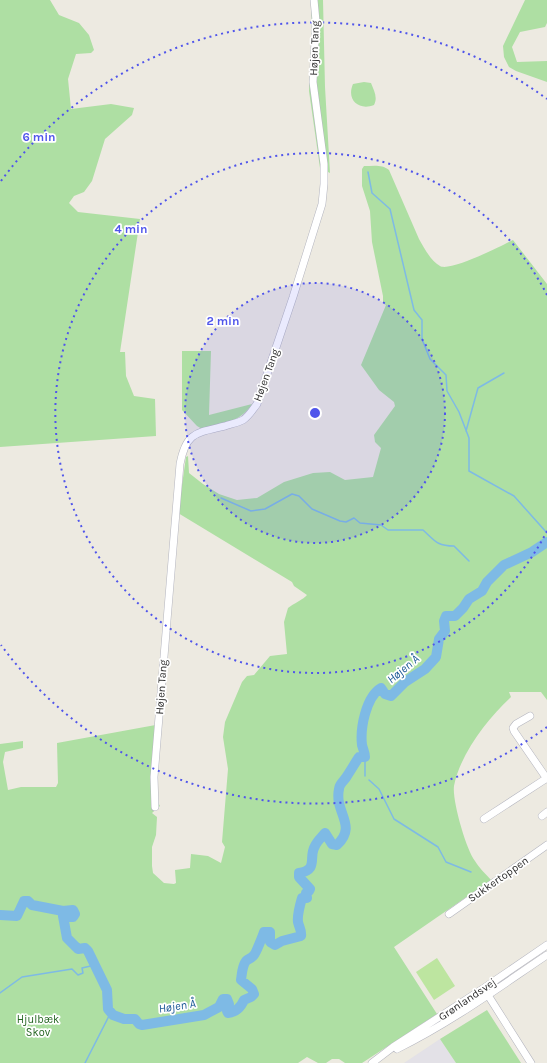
<svg xmlns="http://www.w3.org/2000/svg" width="547" height="1063" font-family="Karla,sans-serif">
<style>
.industrial{fill:#e3e1e7}
.green{fill:#aedfa3}
.pitch{fill:#bde5a0}
.lines{fill:none;stroke-linecap:round;stroke-linejoin:round}
.stream{stroke:#7ebae5;stroke-width:1.5}
.river{stroke:#7ebae5;stroke-width:10}
.minor-casing{stroke:#b4b5bf;stroke-width:8}
.minor{stroke:#fff;stroke-width:7}
.ring{fill:none;stroke:#5055eb;stroke-width:2;stroke-dasharray:2 4}
.labels{text-anchor:middle;stroke-width:3.5;stroke-linejoin:round;paint-order:stroke}
.street-label{font-size:11px;fill:#2d2d2d;stroke:#fff}
.park-label{font-size:11px;fill:#256622;stroke:#fff}
.water-label{font-size:12px;font-style:italic;fill:#195795;stroke:#fff}
.centre{fill:#5055eb;stroke:#fff;stroke-width:2}
.ring-label{font-size:12px;text-anchor:middle;font-weight:bold;fill:#5055eb;stroke:#fff;stroke-width:3.5;stroke-linejoin:round;paint-order:stroke}
</style>
<rect width="100%" height="100%" fill="#edeae1"/>
<path class="industrial" d="M440 1039 456 1063H404Z"/>
<path class="green" d="M0 0H50L59 15 79 23 89 35 94 50 91 53 76 54 68 79 71 109 111 104 134 108 132 115 105 139 92 181 84 192 74 196 69 203 78 212 140 219 120 352H125L126 376 134 396 155 399 156 436 0 447Z
M311 0H323L325 87 330 173 320 168 309 91 312 28Z
M525 0H547V23L545 27 520 32 512 47 517 62 547 61V82L516 71 509 67 504 57 503 46Z
M364 82 371 83C374 91 378 97 374 105 359 111 346 100 353 84Z
M364 166C373 166 382 164 389 170L419 239C424 248 431 261 440 266 450 272 501 246 513 240L547 284V700L541 692H509L511 697C488 718 460 754 454 786 452 800 466 849 475 861 479 868 486 874 491 880L394 947 437 1014 362 1063H345L339 1059H332L326 1063H318L307 1057 298 1063H0V744L23 741V748L5 752 3 762 8 790 21 787H56L58 783 57 743 161 724C159 743 151 792 160 806L152 813 157 817 156 835 152 847V866L153 873 164 883 174 884 176 883 175 870 190 868 191 854 208 856 221 863 225 847 222 842 228 769 223 737 225 722 242 682 247 676 254 675 270 656 287 654 284 622 288 608C293 604 304 599 307 595L294 586 292 582 178 513 186 457 188 456 189 473 203 484 219 494 237 500 257 498 284 482 313 473 330 472 345 480 373 477 381 448 375 442 374 435 395 406 394 402 379 390 361 365 386 305 383 303V296L372 242 370 211 362 186V169Z
M182 351H211L209 415 252 404C240 423 222 423 202 429L197 426 182 410Z
M487 1010 521 1063H456L440 1039Z"/>
<path class="pitch" d="M437 958 455 986 434 1000 416 972Z"/>
<g class="lines">
<path class="stream" d="M368 172 372 193 390 209 414 310 422 320V339L430 359 446 375 447 391 459 412 469 438V471L514 496 547 533
M466 431 478 388 504 373
M221 498 251 511 265 509 292 494 299 496 312 509 340 521 346 522 354 518 360 523 381 525 388 530H423C435 541 437 546 454 546L469 561
M365 776V757
M369 780 379 789 394 819 438 847 446 862 471 872
M0 993 22 977 72 969 78 975 83 973 82 968 95 965
M85 1063 111 1012"/>
<path class="river" d="M0 915 17 916 24 901H28L32 905 63 911 73 910 75 914 73 917 63 916 67 938 78 949 85 948 88 951 107 990 108 1009 113 1015 124 1019H135L139 1024 142 1025 204 1015 219 1007 223 999H227L229 1004 227 1011 228 1013C236 1012 241 1007 244 1000L251 997 254 994 252 989 241 980C242 974 242 966 246 961 248 959 252 958 254 955 256 953 263 935 264 932H270V942L275 945 282 941 301 936C302 931 299 927 298 922 297 915 300 905 302 898H307L306 893 309 891 310 889 299 877V873C319 870 308 857 315 846 317 841 322 837 325 833L332 844 337 845C358 825 334 813 339 789 339 784 345 780 347 776 351 770 355 763 359 757H365C365 753 363 749 362 745 360 728 366 697 381 688L385 694 391 696 405 682 425 669 436 657 439 639 445 631 444 621 446 616H455L463 608 469 599 482 591 487 582 504 565 532 552 547 542"/>
<g class="minor-casing">
<path id="minor" d="M530 716 516 724 513 728 514 731 547 779
M155 807 154 777 180 464C186 432 196 433 225 426 231 424 237 423 243 420 249 416 253 409 257 404L293 297 322 204 324 184V164L313 82 316 21 314 0
M542 816 547 812
M484 819 547 778
M449 914 547 845
M486 992 531 1063
M397 1049C450 1023 498 988 547 955
M372 1063 393 1047 484 988 547 945"/>
</g>
<use href="#minor" class="minor"/>
</g>
<circle cx="315" cy="413" r="130" fill="#5055eb" fill-opacity=".12"/>
<g class="ring">
<circle cx="315" cy="413" r="130"/>
<path d="M547 531A260 260 0 1 1 547 295"/>
<path d="M547 727A390 390 0 0 1 1 645M1 181A390 390 0 0 1 547 99"/>
</g>
<g class="labels">
<g class="street-label">
<text transform="translate(314 48) rotate(-88)" y="4">Højen Tang</text>
<text transform="translate(266 375) rotate(-70)" y="4">Højen Tang</text>
<text transform="translate(161 687) rotate(-86)" y="4">Højen Tang</text>
<text transform="translate(498 879) rotate(-35)" y="4">Sukkertoppen</text>
<text transform="translate(467 999) rotate(-34)" y="4">Grønlandsvej</text>
</g>
<g class="park-label">
<text x="38" y="1023">Hjulbæk<tspan x="38" dy="13">Skov</tspan></text>
</g>
<g class="water-label">
<text transform="translate(403 669) rotate(-40)" y="4">Højen Å</text>
<text transform="translate(177 1006) rotate(-9)" y="4">Højen Å</text>
</g>
</g>
<circle cx="315" cy="413" r="6" class="centre"/>
<g class="ring-label">
<text x="39" y="141">6 min</text>
<text x="131" y="233">4 min</text>
<text x="223" y="325">2 min</text>
</g>
</svg>
